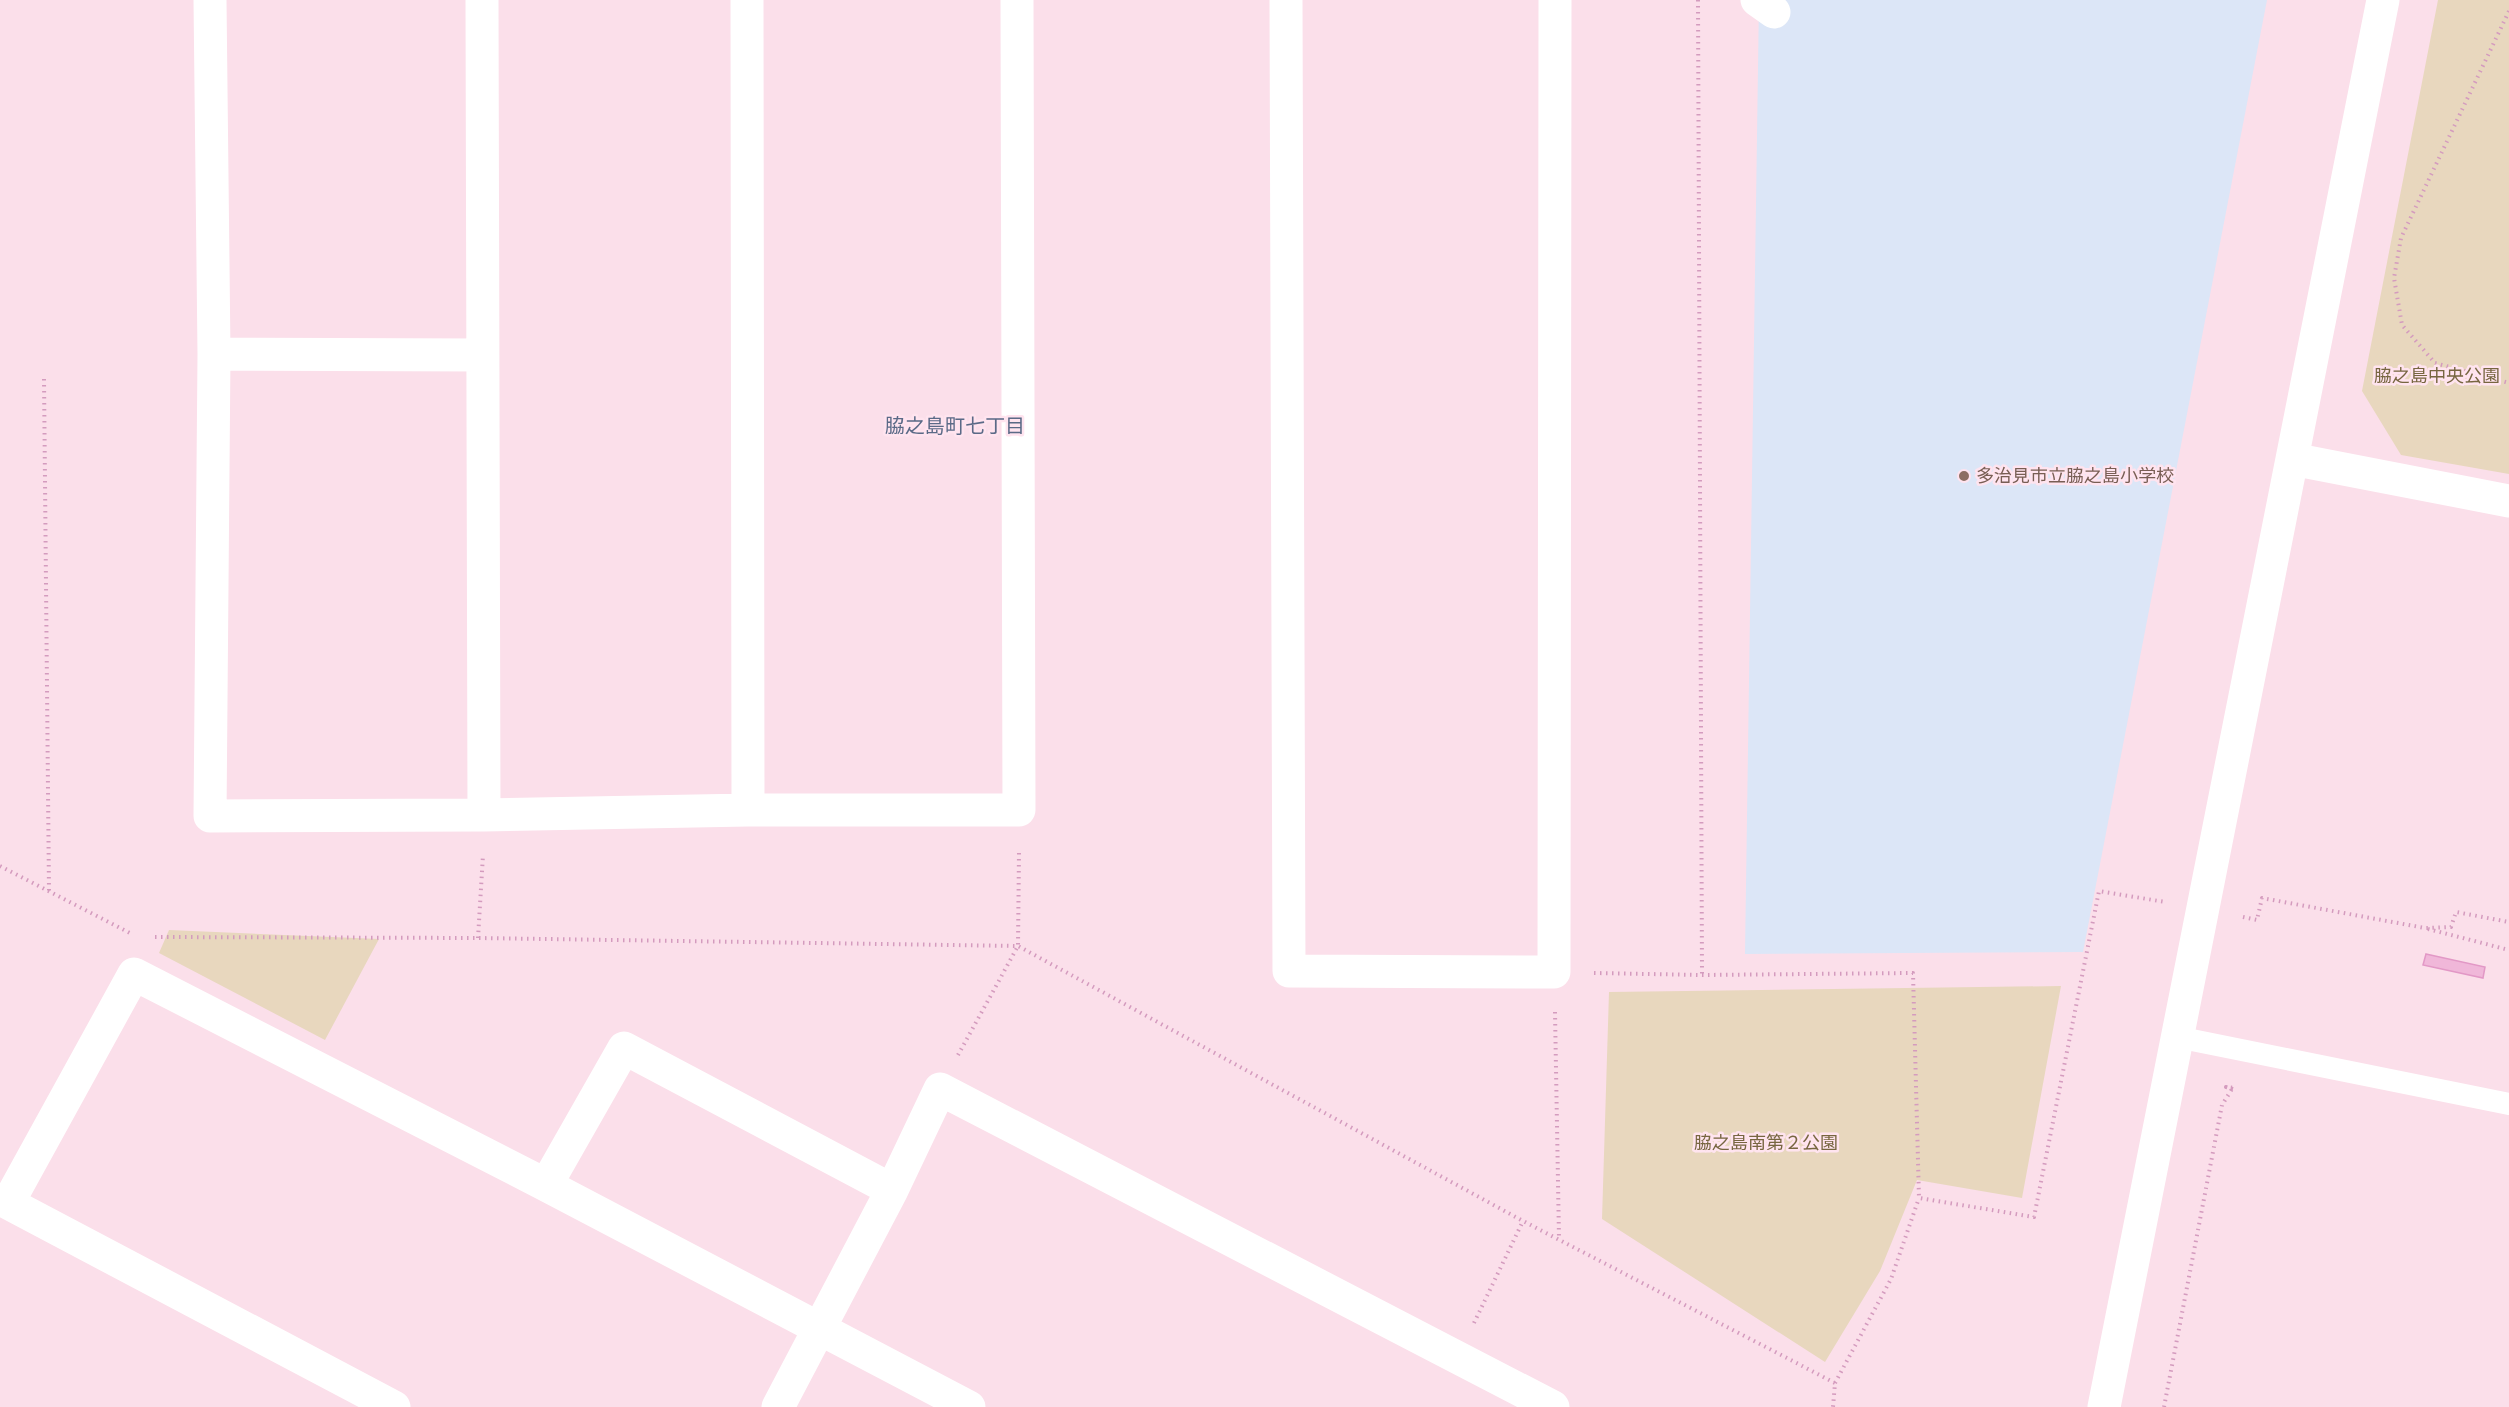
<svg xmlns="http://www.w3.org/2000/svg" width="2509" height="1407" font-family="Montserrat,'Noto Sans JP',sans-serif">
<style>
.education{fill:#dce6f7}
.green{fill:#e8d7be}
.building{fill:#f0b7d9;stroke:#e298c6;stroke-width:1.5}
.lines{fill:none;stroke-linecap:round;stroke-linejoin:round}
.path{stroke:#d49bbe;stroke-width:4;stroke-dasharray:1.5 4.5;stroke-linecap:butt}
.service{stroke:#fff;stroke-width:22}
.minor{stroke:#fff;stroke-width:33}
.tertiary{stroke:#fff;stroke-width:33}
.education-dot{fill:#8d6e63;stroke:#ffe4ef;stroke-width:2}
.labels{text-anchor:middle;stroke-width:5;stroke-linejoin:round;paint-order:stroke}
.park-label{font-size:18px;fill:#776640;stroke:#ffe4ef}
.education-label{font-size:18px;fill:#785e54;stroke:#ffe4ef;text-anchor:start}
.neighbourhood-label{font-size:20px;fill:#5b6a87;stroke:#ffe4ef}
</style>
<rect width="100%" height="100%" fill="#fbdfea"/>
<path class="education" d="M1759 0H2267L2083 952 1745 954Z"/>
<path class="green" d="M2438 0H2509V474L2401 455 2362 391Z
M169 930 379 939 325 1040 159 953Z
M2061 986 2022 1198 1917 1180 1880 1271 1825 1362 1602 1219 1609 992Z"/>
<path class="building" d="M2426 954 2485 967 2483 978 2423 965Z"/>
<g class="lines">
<path class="path" d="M1698 0 1702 974
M2509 11 2401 238 2394 278 2402 325 2435 363 2509 383
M44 379 49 892
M0 866 130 933
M2243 917 2257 920 2262 898 2425 928 2451 927 2456 912 2509 922
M2428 929 2509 950
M155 937 478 938 1018 946 1523 1221 1835 1383 1833 1407
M478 938 483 855
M1594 973 1702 975 1913 973 1919 1198 2034 1217 2099 891 2165 902
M1555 1012 1559 1238
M958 1055 1018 946 1019 850
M2233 1089 2226 1087 2234 1088
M1474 1323 1523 1221
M1835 1383 1891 1279 1919 1198
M2164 1407 2222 1105 2232 1089"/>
<path class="service" d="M2177 1037 2509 1104"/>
<path class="minor" d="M210 0 214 354 210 816 484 815
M482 0 484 815 748 810H1019L1017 0
M747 0 748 810
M1286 0 1289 971 1554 972 1555 0
M1757 0 1774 12
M214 354 482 355
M546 1185 624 1048 892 1190
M394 1407 8 1203 134 974 546 1185 969 1407
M778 1407 892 1190 940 1089 1553 1407"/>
<path class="tertiary" d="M2292 459 2509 501
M2104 1407 2383 0"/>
</g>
<circle class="education-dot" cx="1964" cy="476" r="6"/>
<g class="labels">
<g class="park-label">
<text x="2437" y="382">脇之島中央公園</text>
<text x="1766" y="1149">脇之島南第２公園</text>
</g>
<g class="education-label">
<text x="1976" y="482">多治見市立脇之島小学校</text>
</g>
<g class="neighbourhood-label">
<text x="955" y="433">脇之島町七丁目</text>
</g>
</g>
</svg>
